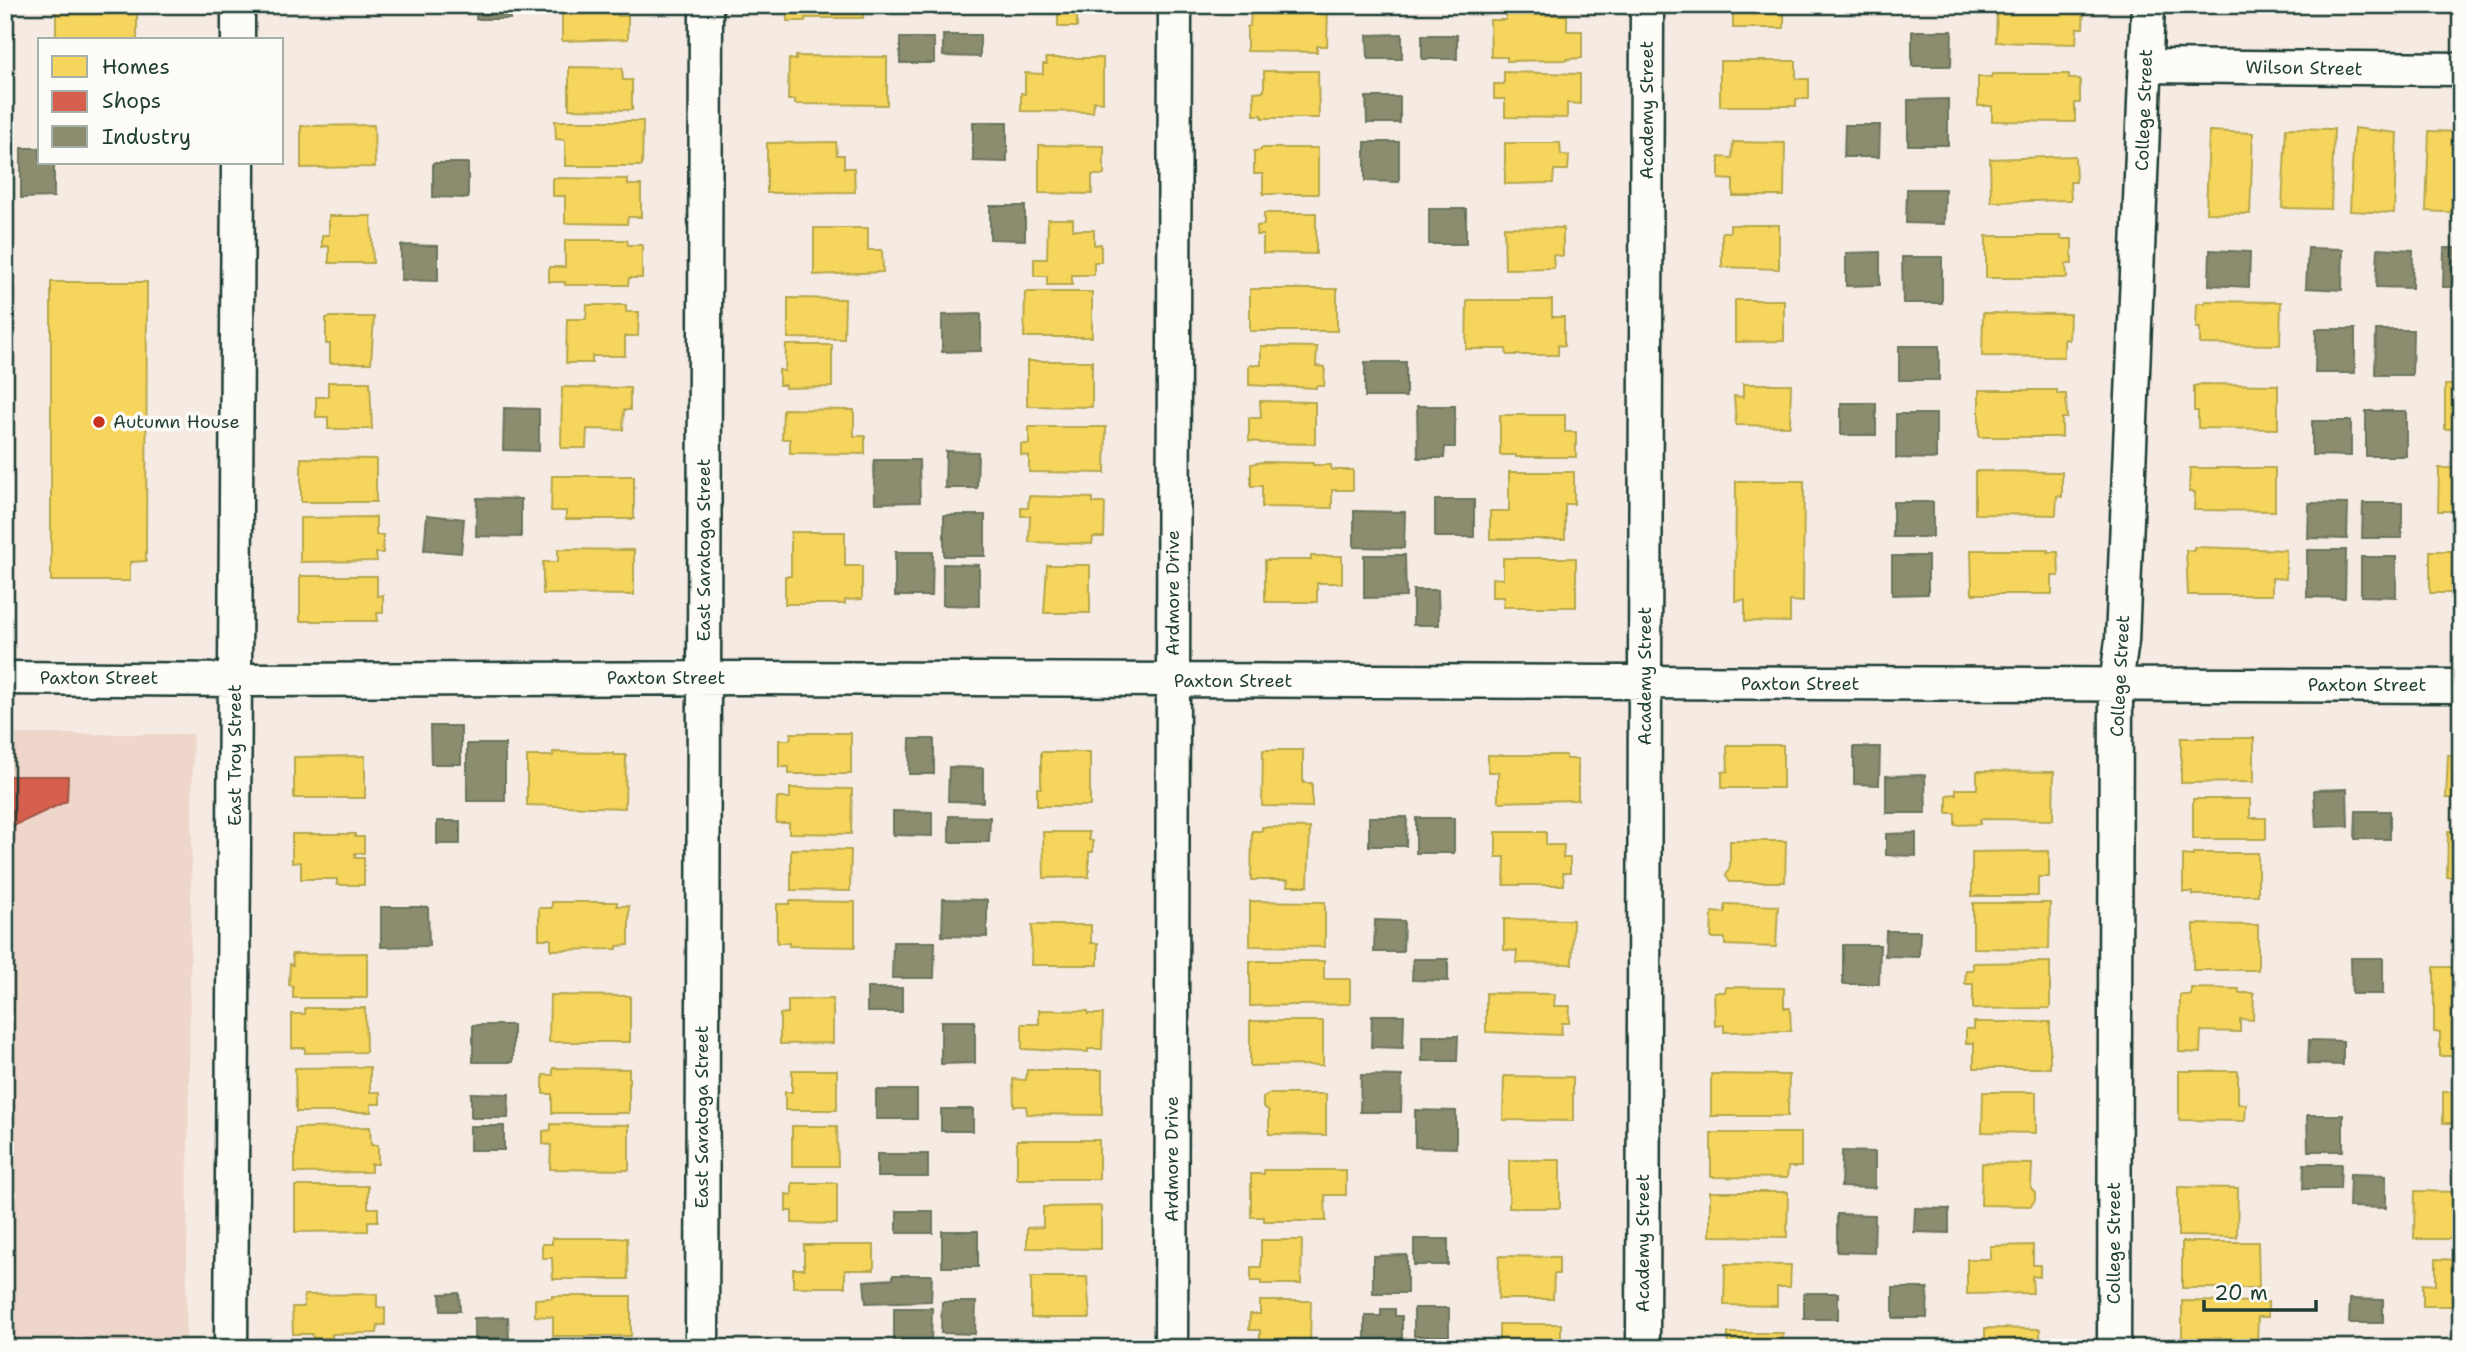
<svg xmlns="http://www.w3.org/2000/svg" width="2466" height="1353" font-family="'Shantell Sans',sans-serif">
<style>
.built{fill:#eed7ca}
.homes{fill:#f6d55c;stroke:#b6a750;stroke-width:2}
.shops{fill:#d6604d;stroke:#9f5646;stroke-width:2}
.industry{fill:#8c8c6e;stroke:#6b745d;stroke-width:2}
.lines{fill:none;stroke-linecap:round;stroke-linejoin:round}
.minor-casing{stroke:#1f3d34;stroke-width:37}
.minor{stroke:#fdfcf7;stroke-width:32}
.poi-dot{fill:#c8321e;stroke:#fdfcf7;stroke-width:2.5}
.labels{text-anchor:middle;stroke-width:7;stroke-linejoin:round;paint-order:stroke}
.street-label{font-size:18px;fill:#1f3d34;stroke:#fdfcf7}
.poi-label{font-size:18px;fill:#1f3d34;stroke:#fdfcf7;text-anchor:start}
</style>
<rect width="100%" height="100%" fill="#f6ebe3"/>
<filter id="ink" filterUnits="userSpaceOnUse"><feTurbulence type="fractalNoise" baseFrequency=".0143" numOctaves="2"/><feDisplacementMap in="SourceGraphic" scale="14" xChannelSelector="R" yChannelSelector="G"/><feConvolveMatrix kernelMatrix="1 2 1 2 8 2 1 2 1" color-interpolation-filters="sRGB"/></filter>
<g filter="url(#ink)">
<path class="built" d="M5 734H193L186 1348H5Z"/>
<path class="homes" d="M56 5H137V40H56Z
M562 5H618V16H628V39L562 41Z
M787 5H863V18H805V21H787Z
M1028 5H1093V11H1077V27H1058V11H1028Z
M1733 5H1784V28H1733Z
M1997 5H2084L2083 28H2077L2076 44 1996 42Z
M1251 9 1328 10 1327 46H1317V52L1247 51V27L1250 26Z
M1506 15H1567V31H1582V58L1567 59V60L1507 61V57H1491L1490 20H1506Z
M796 56 887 57V105L795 104V100H788L789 59 796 60Z
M1046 58H1103V102L1094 101 1093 112 1021 111V93L1025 94V73L1043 74V64H1047Z
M1720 61H1796V79H1809V99H1796V106H1720Z
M569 67 622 68 623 80H632V110L569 109Z
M1264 71H1318L1319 118H1262V115H1254V92L1264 91Z
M1504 72 1580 74V104L1567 103V118L1505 117V99H1494V84H1504Z
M1992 74H2069V79H2080V103H2075V122L1992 121V106H1978V77H1991Z
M555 121H643L642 166H565V140L556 139Z
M374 125 375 167 301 168V126Z
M2286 128 2334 129 2331 209 2282 208Z
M2354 128 2397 133 2394 213 2350 211Z
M2209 131 2253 133 2250 214 2206 213Z
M2429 131 2461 132V213L2426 211Z
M836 142 837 155H844V168H854L855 192 767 193V143Z
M1733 142 1785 143 1784 196H1733V180L1719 179V157L1732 158Z
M1505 143H1560L1561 155 1569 156 1568 170H1554L1553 183 1505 184Z
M1039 145 1104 146V175H1092V194L1039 193Z
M1261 148H1318V194H1263V174H1254V151L1261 150Z
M2075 156 2076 182H2070L2071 200 1991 202 1990 159Z
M553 178 628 179V185H641V217H628L627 224 565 223V196H553Z
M1264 213H1316V254L1263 253V235H1256L1257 226 1264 225Z
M329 216H371L373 263H329V246L322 247V235H329Z
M1048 219H1073V230H1094V245L1101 244V262H1094V275H1072V285H1047V276H1034V259H1047Z
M1730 225H1779V269L1722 267V232H1730Z
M1504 227 1563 228V256L1553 255 1554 268 1505 269Z
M814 228H868V250H882L883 272 814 275Z
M1986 236H2061V239H2072V264H2066L2067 278H1986Z
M565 240H627L628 245H642V278H629L628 285H565V282H549V267H565Z
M51 282H147L146 561 130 562V581H51Z
M1250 289H1337V331H1250Z
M1025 292H1092V337H1024Z
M788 298 845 299 844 339 788 338Z
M1467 300H1552V317H1564V346L1558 345V355H1507L1506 349H1466Z
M1735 300H1784V341L1735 342Z
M2205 301 2281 302 2280 345 2200 344V328H2196L2197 303H2205Z
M2454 302H2461V347H2453Z
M587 305H626V312H639L638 336H625V356H592V363H566L567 319H586Z
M1983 313 2070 314 2069 340 2064 339V357L1982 356Z
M330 317H374L371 363H330V344H326V318Z
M786 345H832V387L785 388V385H779V370L785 371Z
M1261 346 1317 347 1316 366 1325 367 1324 386H1316V388L1249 385V365H1261Z
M1027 361H1092V407L1027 406Z
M328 382H370L372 429H328V417H316V397H328Z
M1743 384H1791L1790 426 1736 425 1734 396 1743 397Z
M2202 384 2278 385V429L2198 428V411H2194V386Z
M2445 385H2461V429H2445Z
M562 387 630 388V410H624L623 430 587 429 586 448H561Z
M1979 390H2057V394H2066L2067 418H2062V437H1979Z
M1260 401 1315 402V444L1260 443V442L1249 441V418H1261Z
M783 409 854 410V436H865V454L790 453V439H782Z
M1500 415H1565V432H1576V457H1516V455H1500Z
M1029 427H1106L1105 473 1029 472V456L1021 455V444H1029Z
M301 458 376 459V502H301Z
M1262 462 1313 463V465H1331L1332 470H1353V490H1332V508L1262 507V486H1251V464Z
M2190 468H2275V511L2194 510 2195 492H2189Z
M2439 468H2461V511H2438Z
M1975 471 2062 472V497L2057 496 2056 515 1975 514Z
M1509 472H1574V504H1565V539H1490V511H1509Z
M552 476H634V519H566V511H551Z
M1736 481H1804L1803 602 1790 601V622L1745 621V600L1735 601Z
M1029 496 1093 498V503H1105L1104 537H1093L1092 544 1029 542 1030 516H1021V508H1028Z
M376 517V535H383V553H376L377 561 300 562V518Z
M791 532H845V566H862V599L845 600V604H785V576H791Z
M2194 547 2286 550V579L2272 578V595H2188L2186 550 2194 551Z
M558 549 634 550V595L543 594V562H558Z
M1971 550H2048V552H2058L2059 576H2052V594H1972Z
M2430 551H2461V593H2430Z
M1311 556H1342V583H1317V602H1265V560H1311Z
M1503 558H1576V607H1503L1504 597H1492V578L1503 579Z
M1047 565H1090V613H1044Z
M300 576H377V596L383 595V613H377L378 621H300Z
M791 733H851V774H789V767H779V740H790Z
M2181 738H2254V782L2181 783Z
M1727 745H1783V788H1722V772L1728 771Z
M1263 750H1303V783H1312V807L1262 806Z
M553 752 613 753V755H626L625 808 527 805V756H553Z
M1041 752H1090V806H1037V788H1041Z
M1488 755H1566V759H1578V800L1498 802V772H1488Z
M2448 755H2461V798H2446Z
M365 756V798H294V757Z
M1977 771 2054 772 2053 820 1980 819V824L1955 825V813H1947V795L1956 794V789H1977Z
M790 788 852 789 851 834 789 833V823H776L777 798H790Z
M2193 799H2250V818H2266V839H2193Z
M1262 827 1310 828 1308 886H1287L1288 880H1251L1252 831H1262Z
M2448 831H2461V877H2447Z
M1043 832H1089V840L1093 841V852H1089V877L1044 878Z
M1496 832H1546V845H1564L1563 858H1570V873H1563L1564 885H1504L1505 857H1496Z
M292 834H355V837H364V853H355V858H364V885H337V879H301V862L292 863Z
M1730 841H1786L1785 882H1730L1726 876 1730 866Z
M791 849 851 850 850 891 791 890Z
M2049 851V877H2038V896H1972V852Z
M2193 853H2258V895H2193V892H2183V855L2193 856Z
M790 901 855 902V947L789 946V943H777V904H790Z
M1250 901 1325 902V947L1250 946Z
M552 902H617V906H629V945L617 946V949L551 950V939H539V908H552Z
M1973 903H2050L2049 949 1973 948Z
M1725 904 1778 906 1776 947 1725 945V938H1711L1712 912 1725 913Z
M1504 919 1573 920 1572 964 1516 963 1517 951 1504 950Z
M2194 924 2258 925V970H2193Z
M1032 925H1091V943H1098V965H1031Z
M367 953V998H293V986L289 985 290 964 293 965 292 954Z
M1250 961H1324V979H1350V1004L1250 1006Z
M2050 962V1008L1973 1009V984H1965L1966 970H1973V963Z
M2434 967H2461V1056H2440V1032H2434Z
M1726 987 1784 988V1008H1790L1791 1031 1724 1032V1025L1715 1026 1714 992H1725Z
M2191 988 2239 989V993H2254L2253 1020 2240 1019V1032L2201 1031 2200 1053 2179 1052 2180 995H2191Z
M1486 993 1555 994 1554 1006H1570L1569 1023H1562L1561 1035 1486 1032Z
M550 995 630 996V1042H549Z
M833 999V1043L780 1044V1014L788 1013V1000Z
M305 1008H365L366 1052 305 1053V1048H292V1014H305Z
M1039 1010 1088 1011V1014H1103L1102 1049H1088V1052L1022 1049V1024H1039Z
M1250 1021H1323V1065L1250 1066Z
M1974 1022H2050V1068H1974V1043H1966V1029H1974Z
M370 1067V1092H380V1104H371V1112H296L295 1068Z
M553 1068 629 1069V1113H552V1094H543V1075H553Z
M792 1070H837V1110H785V1092H792Z
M1027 1070H1102V1115L1027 1114 1026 1106H1014L1013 1079 1026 1080Z
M2179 1071H2238V1104H2246L2245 1121 2179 1120Z
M1711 1074 1789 1075 1788 1116H1711Z
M1504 1076 1573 1077V1121L1503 1120Z
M2457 1088H2461V1146H2457V1123H2443V1092H2458Z
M1983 1092H2036V1133L1982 1132Z
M1268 1094H1326V1135L1269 1134V1111L1263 1106V1098Z
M551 1124 629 1125V1170L550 1169 551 1145 543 1144V1131L551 1130Z
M792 1126H837L838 1166H792Z
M370 1127 371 1145H378V1164H371V1172L295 1173V1128Z
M1711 1133H1801V1167H1788L1787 1178 1711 1177Z
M1017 1140H1099V1179H1017Z
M1509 1160H1560V1208H1509Z
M1982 1163 2032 1164 2031 1188 2035 1193V1200L2031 1206 1981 1205Z
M1264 1170H1346V1195H1325L1326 1221H1264V1217H1251V1174H1264Z
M792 1183H837V1224L792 1223V1211H786V1194L792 1195Z
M295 1186H368V1208H378V1221H368V1231L295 1232Z
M2178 1187 2238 1188 2237 1237 2178 1236Z
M2415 1191 2461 1192V1239H2414Z
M1710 1192H1788L1787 1237 1710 1236Z
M1101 1206V1249L1027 1248V1228L1043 1227V1207Z
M552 1238H627L628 1279H553L552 1258H542V1244H552Z
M1261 1240H1302L1301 1284H1261V1281H1251V1267H1261Z
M2182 1242H2258L2259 1288H2182Z
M804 1245H874V1270H845V1287H793V1269H804Z
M2033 1245V1265H2040V1277L2032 1276 2033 1293 1967 1294V1259H1990V1246Z
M1499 1256 1559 1257V1274H1554L1553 1299H1498Z
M2436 1259 2461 1260V1306H2423V1284L2436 1285Z
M1725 1264 1791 1265 1790 1287H1777V1306L1724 1305Z
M1031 1277H1087L1090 1318H1031Z
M377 1294V1307L385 1308V1325H378L377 1333 332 1334V1338H313L312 1334H293L292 1307H304V1295Z
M552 1296H631V1336H553V1317L535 1316V1299L552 1298Z
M1260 1301H1311L1310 1343 1260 1342V1330H1249L1250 1314H1260Z
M2182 1301 2268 1302V1317H2258L2257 1344 2182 1343Z
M1499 1324H1561V1343L1553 1342V1348H1499Z
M1985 1328 2040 1329V1348H1985Z
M1728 1333H1783V1348H1728Z
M2431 1343 2461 1344V1348H2431Z
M785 1344 859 1345V1348H785Z"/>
<path class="shops" d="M5 776H68L67 801 5 830Z"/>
<path class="industry" d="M477 5H510V19H476Z
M1912 31H1952L1951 66H1912Z
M1402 34V59H1368L1367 35Z
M943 35H980V57L943 56Z
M1422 35H1457V59H1422Z
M900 38H934V63H900Z
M1366 97H1400V123H1367Z
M1948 99V145H1908V100Z
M973 122H1007V162L973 161Z
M1845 125H1880L1879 157H1844Z
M1365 142H1399V182L1365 181Z
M21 148H40V163H54V197L21 198Z
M433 163H468V198L433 197Z
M1907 189H1945L1944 224 1906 223Z
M990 206H1025V240L990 239Z
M1429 209H1466V244H1429Z
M401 245 438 246V281L401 280Z
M2308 248 2343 249 2342 290 2306 288Z
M2378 248 2413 250 2412 288 2376 287Z
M2444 248H2461V287H2443Z
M2210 250 2250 252 2249 287 2209 285Z
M1880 252V285L1846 286V253Z
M1902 257H1942V303H1903Z
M981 314V351L942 352V315Z
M2316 329H2355V373H2315Z
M2376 330H2413L2412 375H2375Z
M1899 346H1939V380H1899Z
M1365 362H1406V397H1365Z
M1841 403H1876V435H1841Z
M1417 406H1455V447H1445L1444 458H1418Z
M504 408 539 409V451L503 450Z
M2366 411H2406V456H2366Z
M1896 414H1936V459L1896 458Z
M2312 421H2351V456L2312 455Z
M946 451 978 452 977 488H945Z
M874 460H919L920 502 875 503Z
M477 498 521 499V537L476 536Z
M1435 500H1474V537H1435Z
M1893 502H1933V537H1893Z
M2309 503 2348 504 2347 539 2308 538Z
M2363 503H2402V538H2362Z
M1354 511 1405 512 1404 548 1354 547Z
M427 515 464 519 461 553 424 550Z
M944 515H985V556H944Z
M2307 550H2346L2345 598 2307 597Z
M895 552H933L932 596H895Z
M1364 555H1405L1406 597 1364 598Z
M1892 556H1928V594L1892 595Z
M2361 557H2396V597L2361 596Z
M943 564 979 565V606L943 605Z
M1413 590H1438L1439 625H1413Z
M430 726H461V764H431Z
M910 739H934V774H909Z
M467 744H505V801H467Z
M1854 747H1880L1879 785 1854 784Z
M949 767 983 768V802L948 801Z
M1925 775 1926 813H1886V776Z
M2347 789 2348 826 2316 827 2314 790Z
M893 811 932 812V836L893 835Z
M2356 811H2390V839H2355Z
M949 816 990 817 989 842H949Z
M1369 817H1407L1406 846H1369Z
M1416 818H1454V853H1416Z
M437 821H460V844H437Z
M1916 833V856L1886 855V834Z
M943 899 987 900V937L942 936Z
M381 907H428L429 946 381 947Z
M1375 920 1404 921 1403 952H1374Z
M1886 931H1920L1919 957 1885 956Z
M893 942H935L934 978H892Z
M1843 945H1880L1879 984H1843Z
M2351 958H2383V994H2352Z
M1413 959H1448V981L1412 980Z
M867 988H902V1012H867Z
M1372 1015H1404L1403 1048 1371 1047Z
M941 1021H975V1063L941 1064Z
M473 1025H513V1062H473Z
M1422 1036H1458L1457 1061H1422Z
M2309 1040 2343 1041V1065L2308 1064Z
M1361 1075 1402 1076 1401 1112H1360Z
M876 1090H917V1119H876Z
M471 1093 509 1094 508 1118H471Z
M941 1109H973V1131H941Z
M1415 1110 1456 1111V1148L1415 1147Z
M2307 1115H2343V1151H2308Z
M470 1126H504V1150H470Z
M1842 1151 1875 1152V1188L1841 1187Z
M877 1154H928V1177H877Z
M2304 1164H2341L2340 1189H2303Z
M2350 1174 2386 1175V1208L2349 1207Z
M1915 1208 1949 1209V1233L1914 1232Z
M897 1211H933V1233H897Z
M1837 1214 1875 1215 1874 1253 1837 1252Z
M942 1231H978V1267H942Z
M1414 1239H1448V1265H1414Z
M1407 1255V1293H1373V1256Z
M893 1275H932L931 1301 866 1303 864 1281 893 1279Z
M1893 1288H1928L1927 1318H1893Z
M459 1293 460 1311H441L440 1294Z
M1804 1293H1838V1319H1804Z
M2350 1299 2383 1300V1323H2349Z
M942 1302H976L975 1334 941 1333Z
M894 1308H932L931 1344H894Z
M1414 1308H1449V1336H1414Z
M1381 1309H1395V1316H1402V1347H1365V1316H1381Z
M508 1317 509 1338H474V1318Z"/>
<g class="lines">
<g class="minor-casing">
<path id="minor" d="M238 40V5
M2146 66 2461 69
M5 678 236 680 749 678 2461 686
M231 1348 238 163
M702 1348 706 5
M1171 1348 1175 5
M1643 1348 1647 5
M2114 1348 2116 684 2122 641 2148 5"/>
</g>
<use href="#minor" class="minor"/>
</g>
</g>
<circle class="poi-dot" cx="99" cy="422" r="7"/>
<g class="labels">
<g class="street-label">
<text transform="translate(2304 68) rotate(1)" y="6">Wilson Street</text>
<text transform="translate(1647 110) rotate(-90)" y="6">Academy Street</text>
<text transform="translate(2144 110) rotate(-88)" y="6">College Street</text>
<text transform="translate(704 550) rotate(-90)" y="6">East Saratoga Street</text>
<text transform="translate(1173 593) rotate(-90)" y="6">Ardmore Drive</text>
<text transform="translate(1645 676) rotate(-90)" y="6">Academy Street</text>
<text transform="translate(2120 676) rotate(-87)" y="6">College Street</text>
<text x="99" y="684">Paxton Street</text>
<text x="666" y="684">Paxton Street</text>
<text x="1233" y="687">Paxton Street</text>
<text x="1800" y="690">Paxton Street</text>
<text x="2367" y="691">Paxton Street</text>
<text transform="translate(235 755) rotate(-90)" y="6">East Troy Street</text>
<text transform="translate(702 1117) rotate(-90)" y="6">East Saratoga Street</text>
<text transform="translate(1172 1159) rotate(-90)" y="6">Ardmore Drive</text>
<text transform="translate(1643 1243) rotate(-90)" y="6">Academy Street</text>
<text transform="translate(2114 1243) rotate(-90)" y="6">College Street</text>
</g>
<g class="poi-label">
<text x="113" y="428">Autumn House</text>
</g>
</g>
<rect width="2466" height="1353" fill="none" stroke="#fdfcf7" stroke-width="28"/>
<rect x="14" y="14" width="2438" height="1325" fill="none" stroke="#1f3d34" stroke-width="2.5" filter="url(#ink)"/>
<rect x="38" y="38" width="245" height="126" fill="#fdfcf7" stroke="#a4b0a9" stroke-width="2"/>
<rect x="52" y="56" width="35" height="21" fill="#f6d55c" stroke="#a4b0a9" stroke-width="2"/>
<text x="102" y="74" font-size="21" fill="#1f3d34">Homes</text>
<rect x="52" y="91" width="35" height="21" fill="#d6604d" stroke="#a4b0a9" stroke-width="2"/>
<text x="102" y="108" font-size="21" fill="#1f3d34">Shops</text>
<rect x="52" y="126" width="35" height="21" fill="#8c8c6e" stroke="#a4b0a9" stroke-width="2"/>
<text x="102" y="144" font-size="21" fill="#1f3d34">Industry</text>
<path d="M2204 1300v10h112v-10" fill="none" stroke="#1f3d34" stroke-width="3.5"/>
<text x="2214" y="1300" font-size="21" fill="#1f3d34" stroke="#fdfcf7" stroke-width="5" paint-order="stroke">20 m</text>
</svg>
